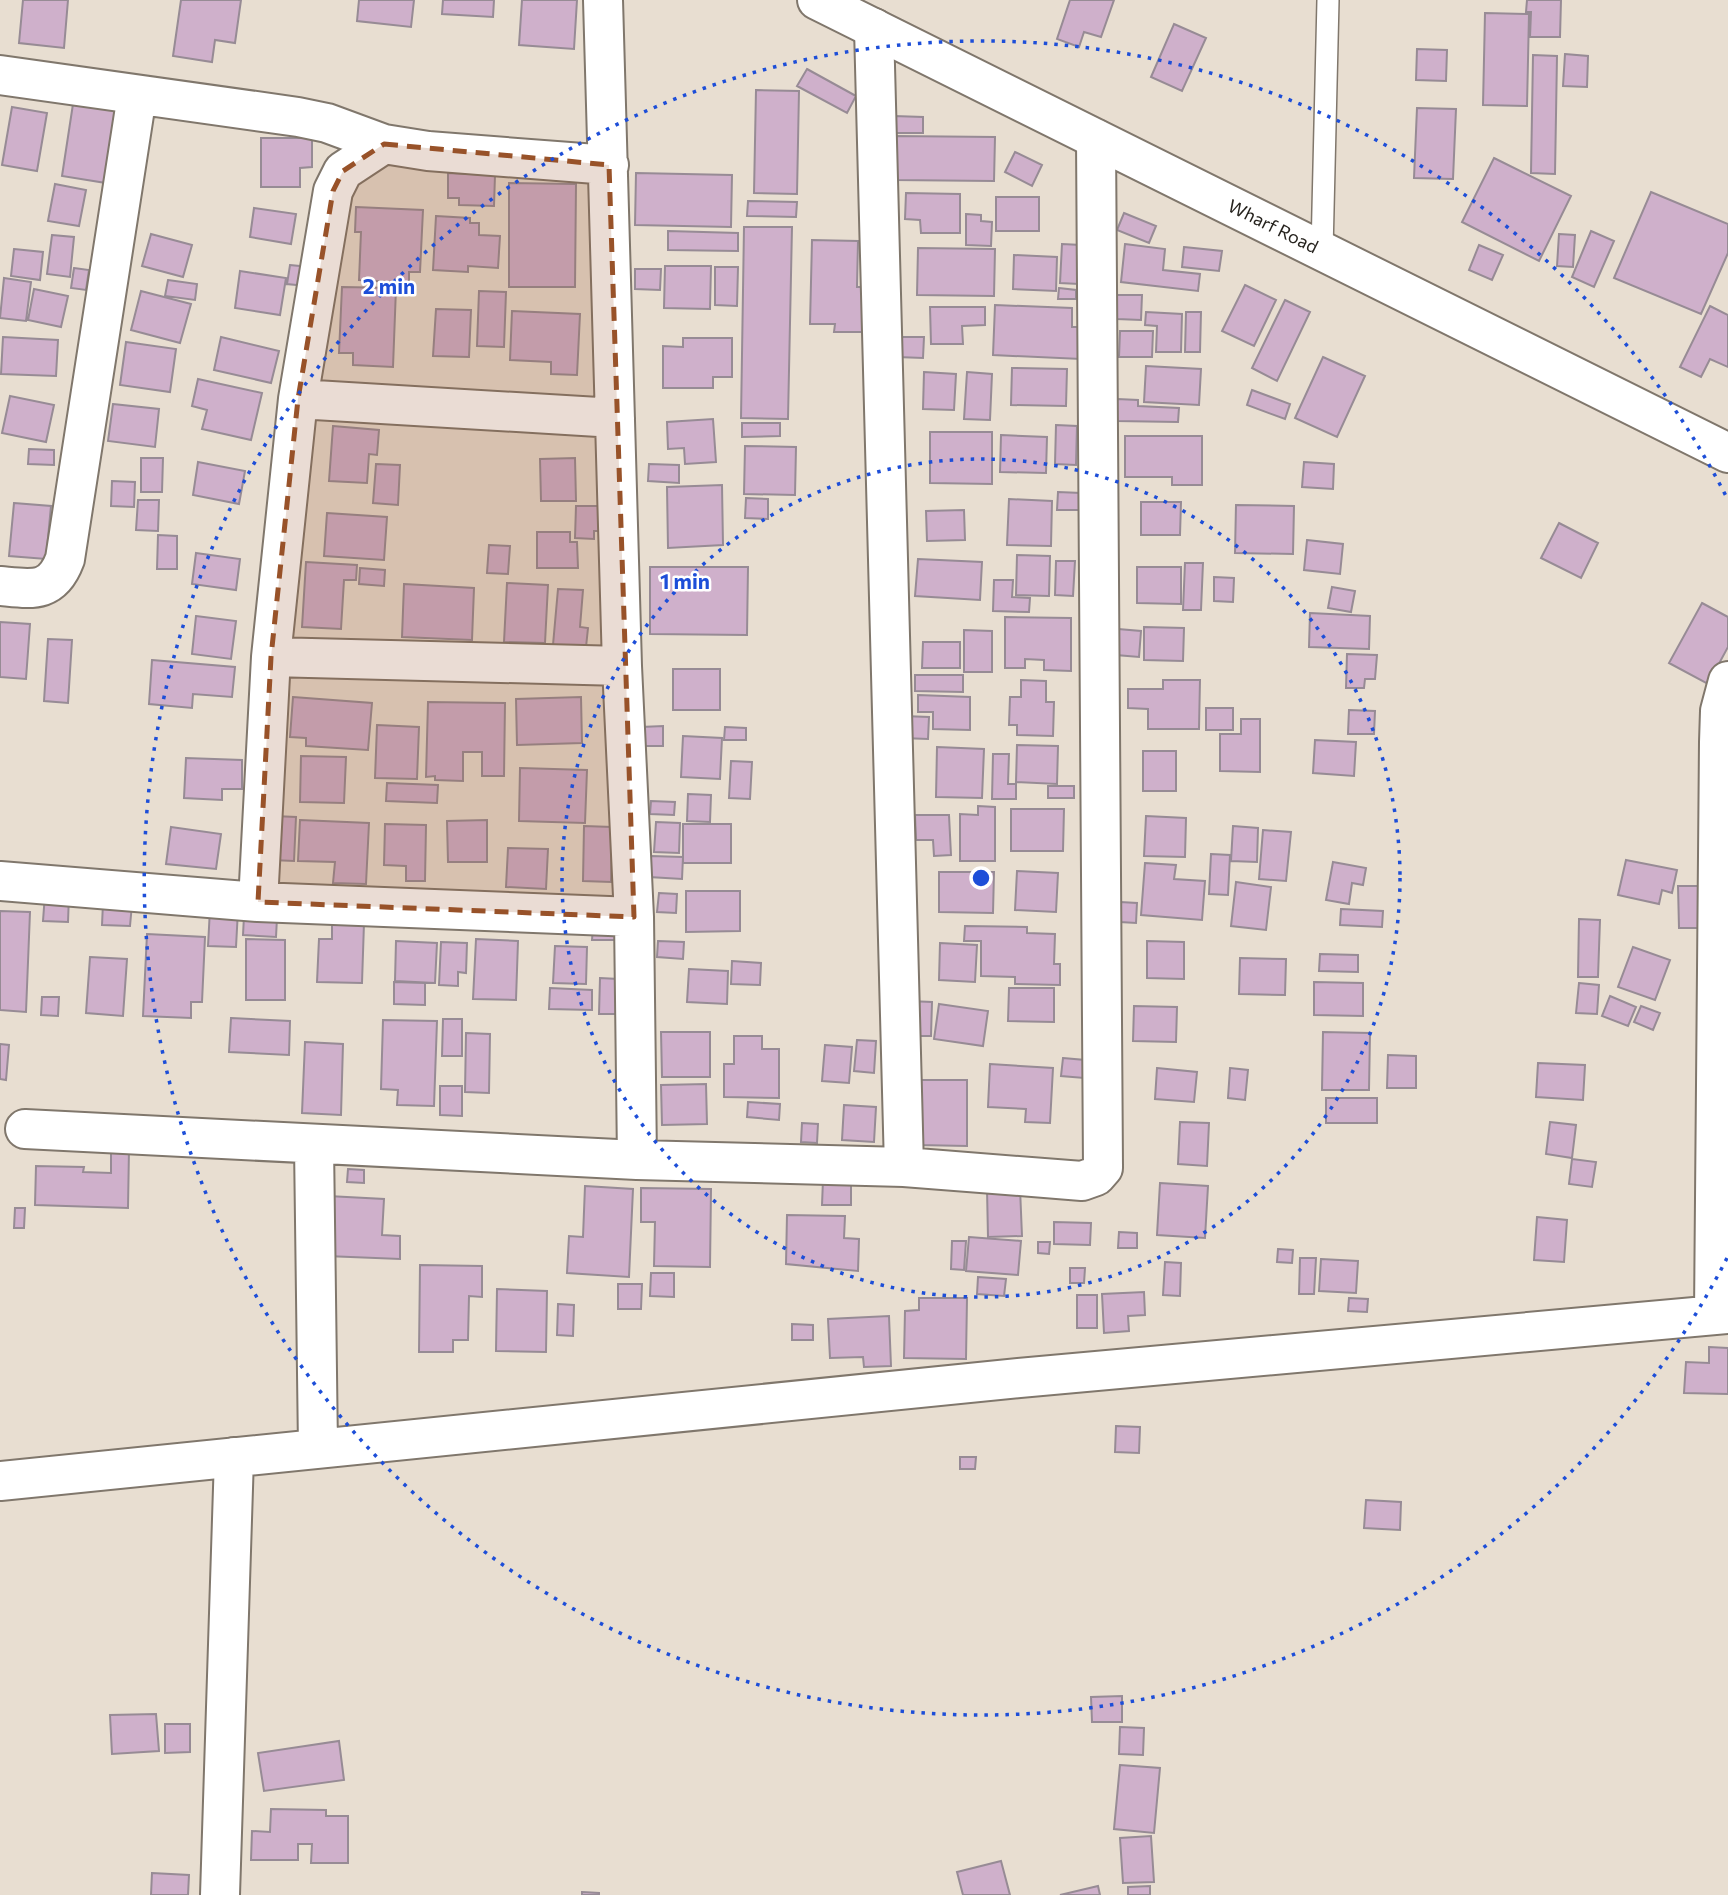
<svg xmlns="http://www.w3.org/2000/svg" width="1728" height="1895" font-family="Commissioner,sans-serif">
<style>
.building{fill:#cfb0cb;stroke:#978b95;stroke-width:2}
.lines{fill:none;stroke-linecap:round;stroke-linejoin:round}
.service-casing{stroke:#80776c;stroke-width:24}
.minor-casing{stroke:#80776c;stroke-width:42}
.secondary-casing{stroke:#80776c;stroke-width:42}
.service{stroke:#fff;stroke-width:21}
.minor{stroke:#fff;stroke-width:38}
.secondary{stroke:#fff;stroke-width:38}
.marked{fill:#985229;fill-opacity:0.2;stroke:#985229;stroke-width:5;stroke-dasharray:14 9;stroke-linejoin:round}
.ring{fill:none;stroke:#1d4ed8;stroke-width:3.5;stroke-dasharray:3.5 7}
.labels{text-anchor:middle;stroke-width:5;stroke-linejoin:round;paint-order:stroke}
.street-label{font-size:18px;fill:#26231e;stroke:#fff}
.centre{fill:#1d4ed8;stroke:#fff;stroke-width:3.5}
.ring-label{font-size:21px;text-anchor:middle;font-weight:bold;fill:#1d4ed8;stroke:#fff;stroke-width:5;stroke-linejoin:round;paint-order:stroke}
</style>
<rect width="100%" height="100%" fill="#e8ded1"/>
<path class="building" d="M23 0H68L64 48 19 43Z
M181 0H241L235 43 215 40 212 62 173 56Z
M359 0H414L411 27 357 21Z
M443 0H494L493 17 442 14Z
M522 0H577L574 49 519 45Z
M1070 0H1114L1101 37 1084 32 1079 47 1057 39Z
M1527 0H1561L1560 37H1530L1531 12H1526Z
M1485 13 1529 14 1527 106 1483 105Z
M1174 24 1206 38 1182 91 1151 77Z
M1417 49 1447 50 1446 81 1416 80Z
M1565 54 1588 56 1587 87 1563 86Z
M1533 55 1557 56 1555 174 1531 173Z
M807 69 856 96 847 113 797 86Z
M756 90 799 91 797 194 754 193Z
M73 104 118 111 106 183 62 176Z
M12 107 47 113 37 171 2 165Z
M1417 108 1456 109 1453 179 1414 178Z
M894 116 923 117V133H893Z
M895 136 995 137 994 181 894 180Z
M261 138H312V167L300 168V187H261Z
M1015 152 1042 165 1032 186 1005 172Z
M1494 158 1571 196 1539 261 1462 222Z
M448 173 495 175 494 206 459 205V198H448Z
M636 173 732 175 731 227 635 225Z
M509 183 576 184 575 287H509Z
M55 184 86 190 79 226 48 221Z
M1651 192 1728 224V253L1701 314 1614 278Z
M906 193 960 194V233H921L920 220 905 219Z
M996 197H1039V231H996Z
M748 201 797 202 796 217 747 216Z
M356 207 423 210 420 272H409V283L359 280 361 232H355Z
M254 208 296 214 291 244 250 237Z
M1124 213 1156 226 1149 243 1117 230Z
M966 214 981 215V221L992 222 991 246 966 245Z
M436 216 470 218V223H479V235L500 236 498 268 468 266V272L433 270Z
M744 227H792L788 419 741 418Z
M668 231 738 233V251L668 250Z
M1591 231 1614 241 1594 287 1572 277Z
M151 234 192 245 183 277 142 266Z
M1559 234 1575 235 1573 267 1557 266Z
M52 235 74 237 70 277 47 274Z
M812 240 858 241 857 287H872L871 332H834L835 324H810Z
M1062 244 1081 245 1079 284 1060 283Z
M1125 244 1165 249 1163 270 1200 274 1198 291 1121 282Z
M1479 245 1503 255 1492 280 1469 270Z
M1184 247 1222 251 1219 271 1182 267Z
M918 248 995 249 994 296 917 295Z
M14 249 43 252 40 280 11 276Z
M1014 255 1057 257 1056 291 1013 289Z
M290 265 309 267 306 286 287 284Z
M665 266H711L710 309 664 308Z
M715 267H738L737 306 715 305Z
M74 268 89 270 86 290 71 288Z
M635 269H661L660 290 635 289Z
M240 271 286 278 280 315 235 308Z
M4 278 31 282 26 321 0 318Z
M168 280 197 284 195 300 165 296Z
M1245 285 1276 300 1254 346 1222 331Z
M342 287 396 288 393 367 353 365V353H339Z
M1059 288 1076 290V299H1058Z
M34 289 68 296 61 327 28 320Z
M141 291 191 304 180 343 131 330Z
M479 291 506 292 504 347 477 346Z
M1117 295H1142L1141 320 1117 319Z
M1285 300 1310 312 1277 381 1252 368Z
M995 305 1072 308V327H1082L1081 359 993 355Z
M1710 306 1728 315V367L1710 359 1701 377 1680 367Z
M930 307H985V325L962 326 963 344H931Z
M436 309 471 310 469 357 433 356Z
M512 311 580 314 577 375 551 374V362L510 360Z
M1146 312 1182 314 1181 352H1156L1157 326 1145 325Z
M1186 312H1201L1200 352H1185Z
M1120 331H1153L1152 357H1119Z
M3 337 58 340 56 376 1 374Z
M221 337 279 351 271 383 214 370Z
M897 337H924L923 358 897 357Z
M683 338H732V377H713V388H663V346L683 347Z
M126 342 176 349 170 392 120 385Z
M1323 357 1365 376 1337 437 1295 418Z
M1146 366 1201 369 1199 405 1144 402Z
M1012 368 1067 369 1066 406 1011 405Z
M924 372 956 374 954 410 923 409Z
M967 372 992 374 990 420 964 419Z
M198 379 262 393 251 440 202 429 207 410 192 406Z
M1252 390 1290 404 1285 419 1247 405Z
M10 396 54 405 46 442 2 433Z
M1117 399 1138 400V406L1179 408 1178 422 1116 421Z
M113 404 159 409 155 447 108 441Z
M713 419 716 462 685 464 684 448 668 449 667 422Z
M742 423H780V436L742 437Z
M1056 425 1077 426 1076 465 1055 464Z
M333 426 379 430 377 455 369 454 367 483 329 481Z
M930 432H992V484L930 483Z
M1001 435 1047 437 1046 473 1000 472Z
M1125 436H1202V485H1172V477H1125Z
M745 446 796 447 795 495 744 494Z
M29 449 54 450V465L28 464Z
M141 458H163L162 492H141Z
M575 458 576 501H541L540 459Z
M198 462 245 471 239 504 193 495Z
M1304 462 1334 464 1333 489 1302 487Z
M376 464 400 465 398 505 373 503Z
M649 464 679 465V483L648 481Z
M112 481 135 482 134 507 111 506Z
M722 485 723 545 668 548 667 487Z
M1058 492 1081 493 1080 510H1057Z
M746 498 768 499V519L745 518Z
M1009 499 1052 501 1051 546 1007 545Z
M138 500H159L158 531 136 530Z
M1141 502H1181L1180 535H1141Z
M14 503 51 506 46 559 9 556Z
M1236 505 1294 506 1293 554 1235 553Z
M576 506H602L601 531H594V539L575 538Z
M964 510 965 540 927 541 926 511Z
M327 513 387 517 384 560 324 556Z
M1559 523 1598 543 1581 578 1541 558Z
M537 532H570V542H577L578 568H537Z
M158 535 177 536V569H157Z
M1307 540 1343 544 1340 574 1304 570Z
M489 545 510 546 508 574 487 573Z
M196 553 240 559 236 590 192 584Z
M1017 555 1050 556 1049 596 1016 595Z
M918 559 982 562 980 600 915 596Z
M1056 561H1075L1073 596 1055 595Z
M306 562 357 565 356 580H344L341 629 302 627Z
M1185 563H1203L1201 610H1183Z
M650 567H748L747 635 650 634Z
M1137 567H1181V604L1137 603Z
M360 568 385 570 384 586 359 584Z
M1214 577 1234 578 1233 602 1214 601Z
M994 580H1013L1012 597 1030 598 1029 612 993 611Z
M507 583 548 585 545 643 504 642Z
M404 584 474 588 472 640 402 637Z
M1332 587 1355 591 1351 612 1328 608Z
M558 589 583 590 580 627 588 628 586 647 553 645Z
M1702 603 1728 617V647L1708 684 1669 663Z
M1310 613 1370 616 1369 649 1309 647Z
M196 616 236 621 231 659 192 654Z
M1005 617 1071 618V671L1044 670V660L1025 659V668H1005Z
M0 622 30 624 26 679 0 677Z
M1144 627 1184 628 1183 661 1144 660Z
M1118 629 1141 631 1139 657 1116 655Z
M964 630 992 631V672H964Z
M48 639 72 640 68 703 44 701Z
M923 642H960V668H922Z
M1347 654 1377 655 1375 679H1365L1364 688H1346Z
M152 660 235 667 232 697 193 694 192 708 149 704Z
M673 669H720V710H673Z
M915 675H963V692L915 691Z
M1021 680 1046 681V702H1054L1053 736 1017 735V725H1009L1010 697H1021Z
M1163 680H1200L1199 729H1148V709L1128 708V689H1163Z
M918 695 970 697V730L933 729V712H918Z
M293 697 372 703 368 750 306 746V738L290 737Z
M581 697 582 743 517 745 516 699Z
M428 702 505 703 504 776H482V752H463V781L435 780V776L426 777Z
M1206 708H1233V730H1206Z
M1349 710 1375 711 1374 734H1348Z
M903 716 929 717 928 739 902 738Z
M1241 719H1260V772L1220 771V734H1241Z
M377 725 419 727 417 779 375 778Z
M663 726V746H641V727Z
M725 727 746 728V740H724Z
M683 736 722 738 720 779 681 777Z
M1315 740 1356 742 1354 776 1313 773Z
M1017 745 1058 746 1057 784 1016 782Z
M937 747 984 749 982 798 936 797Z
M1143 751H1176V791H1143Z
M993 754H1009L1008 784H1016V799H992Z
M301 756 346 757 344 803 300 802Z
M186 758 242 760V789H222V800L184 798Z
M731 761 752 762 750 799 729 798Z
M520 768 587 770 585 823 519 821Z
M387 783 438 785 437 803 386 801Z
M1048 786H1074V798H1048Z
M688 794 711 795 710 822 687 821Z
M651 801 675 802 674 815 650 814Z
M978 806 995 807V861H960V814L978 815Z
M1011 809H1064L1063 851H1011Z
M915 815H949L951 855 934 856 933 840H916Z
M274 816 296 817 294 861 272 860Z
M1146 816 1186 818 1185 857 1144 856Z
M300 820 369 823 366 884 333 883 335 862 298 861Z
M487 820V862H448L447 821Z
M656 822 680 823 679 853 654 852Z
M385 824 426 825 425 881H406V866L384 865Z
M683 824H731V863H683Z
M584 826 612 827 611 882 583 881Z
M1233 826 1258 828 1257 862 1231 861Z
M171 827 221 834 216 869 166 864Z
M1263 830 1291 832 1286 881 1259 879Z
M508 848 548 849 546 889 506 887Z
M1211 854 1230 855 1228 895 1209 894Z
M651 856 683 857 682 879 649 877Z
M1626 860 1677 870 1672 893 1662 890 1659 904 1618 895Z
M1333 862 1366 868 1363 885 1352 883 1349 904 1326 900Z
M1145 863 1176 865 1174 879 1205 881 1202 920 1141 915Z
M1017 871 1058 873 1056 912 1015 910Z
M939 872H994L993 913 939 912Z
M1236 882 1271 887 1266 930 1231 926Z
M1678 886H1699V928H1679Z
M686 891H740V931L686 932Z
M659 893 677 894 676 913 657 912Z
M45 894 69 895 68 922 43 921Z
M1120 902 1137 903 1136 923 1120 922Z
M103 903 132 904 130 926 102 925Z
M210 909 238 910 236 947 208 946Z
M1341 909 1383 911 1382 927 1340 925Z
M0 911 30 912 26 1012 0 1010Z
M244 916 277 918 276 937 243 935Z
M1579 919 1600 920 1598 977H1578Z
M332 922 364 923 362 983 317 982 319 939H332Z
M965 926 1027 927V933L1055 934 1054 964H1060V985L1015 984V977L981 976V941H964Z
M593 927 619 928V940H592Z
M147 934 205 937 202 1002H191V1018L143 1016Z
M246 939 285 940V1000H246Z
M476 939 518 941 516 1000 473 999Z
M396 941 437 943 435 983 395 981Z
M658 941 684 942 683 959 657 957Z
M1147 941 1184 942V979L1147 978Z
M441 942 467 943 466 973 458 972V986L439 985Z
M940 943 977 945 975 982 939 980Z
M555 946 587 947 586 984 553 983Z
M1633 947 1670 960 1655 1000 1618 987Z
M1320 954 1358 955V972L1319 971Z
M90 957 127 959 123 1016 86 1013Z
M1240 958 1286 959 1285 995 1239 994Z
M732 961 761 963 760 985 731 984Z
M689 969 728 971 727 1004 687 1002Z
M600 978 618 979 617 1014H599Z
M394 982 425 983V1005L394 1004Z
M1314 982 1363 983V1016L1314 1015Z
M1579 983 1599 985 1597 1014 1576 1013Z
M550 988 592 990V1010L549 1009Z
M1009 988H1054V1022L1008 1021Z
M1610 996 1636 1007 1628 1026 1602 1016Z
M42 997H59L58 1016 41 1015Z
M909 1001 932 1002 931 1036H908Z
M939 1004 988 1011 983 1046 934 1039Z
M1134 1006 1177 1007 1176 1042 1133 1041Z
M1641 1006 1660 1013 1653 1030 1634 1022Z
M231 1018 290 1021 289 1055 229 1052Z
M443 1019H462V1056H442Z
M383 1020 437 1021 434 1106 397 1105 398 1090 381 1089Z
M661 1032H710V1077H662Z
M1323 1032 1370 1033 1369 1090H1322Z
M466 1033 490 1034 489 1093 465 1092Z
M734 1036H762V1049H779V1098L724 1097V1064H734Z
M857 1040 876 1041 874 1073 854 1071Z
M305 1042 343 1044 341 1115 302 1113Z
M0 1044 9 1045 6 1080 0 1079Z
M825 1045 852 1047 849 1083 822 1081Z
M1388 1055 1416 1056V1088H1387Z
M1063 1058 1085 1060 1084 1078 1061 1076Z
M1538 1063 1585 1065 1583 1100 1536 1097Z
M990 1064 1053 1068 1050 1123 1025 1122 1026 1109 988 1107Z
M1157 1068 1197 1072 1194 1102 1155 1099Z
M1230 1068 1248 1070 1245 1100 1228 1098Z
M918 1080H967V1146L918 1145Z
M706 1084 707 1124 662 1125 661 1085Z
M440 1086H462V1116L440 1115Z
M1326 1098H1377V1123H1326Z
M748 1102 780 1104 779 1120 747 1117Z
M844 1105 876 1107 874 1142 842 1140Z
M1180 1122 1209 1123 1207 1166 1178 1164Z
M1550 1122 1576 1125 1572 1158 1546 1154Z
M802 1123 818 1124 817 1143 801 1142Z
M111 1148 129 1149 128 1208 35 1205 36 1166 84 1167 83 1172 111 1173Z
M1572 1159 1596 1162 1592 1187 1569 1184Z
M348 1169 364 1170V1183L347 1182Z
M823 1180H851V1205H822Z
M1160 1183 1208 1186 1205 1238 1157 1235Z
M585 1186 633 1189 629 1277 567 1273 569 1236 583 1237Z
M641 1188 711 1189 710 1267 654 1266 655 1222H641Z
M1020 1188 1022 1236 988 1237 987 1189Z
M328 1196 384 1199 382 1235 400 1236V1259L326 1256Z
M15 1208H25L24 1228H14Z
M787 1215 845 1216 844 1238 859 1239 858 1271 786 1264Z
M1537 1217 1567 1220 1564 1262 1534 1260Z
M1054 1222 1091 1223 1090 1245 1054 1244Z
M1119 1232 1137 1233V1248H1118Z
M969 1237 1021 1241 1018 1275 966 1271Z
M952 1241H966L964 1270 951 1269Z
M1038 1242H1050L1049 1254 1038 1253Z
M1278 1249 1293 1250 1292 1263 1277 1262Z
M1300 1258H1316L1314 1294H1299Z
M1321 1259 1358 1261 1356 1293 1319 1291Z
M1165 1262 1181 1263 1180 1296 1163 1295Z
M420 1265 482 1266V1297L469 1296 468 1340H453V1352H419Z
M1070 1268H1085L1084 1283H1070Z
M651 1273H674V1297L650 1296Z
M978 1277 1006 1279 1004 1296 977 1294Z
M618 1284H642L641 1309H618Z
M497 1289 547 1291 546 1352 496 1351Z
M1144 1292 1145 1315 1128 1316 1129 1331 1104 1333 1102 1294Z
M1077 1295H1097V1328H1077Z
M919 1298H967L966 1359 904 1358 905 1311 919 1310Z
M1349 1298 1368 1299 1367 1312 1348 1311Z
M558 1304 574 1305 573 1336 557 1335Z
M889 1316 891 1366 864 1367 863 1357 830 1358 828 1319Z
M792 1324 813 1325V1340H792Z
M1709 1347 1728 1348V1394L1684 1393 1686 1362 1709 1363Z
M1116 1426 1140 1427 1139 1453 1115 1452Z
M960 1457H976L975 1469H960Z
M1366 1500 1401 1502 1400 1530 1364 1528Z
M1122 1696V1722H1092L1091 1697Z
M156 1714 159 1751 112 1754 110 1715Z
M165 1724H190V1752L165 1753Z
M1120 1727 1144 1728 1143 1755 1119 1754Z
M339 1741 344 1780 264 1791 258 1753Z
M1120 1765 1160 1768 1154 1833 1114 1829Z
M271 1809 326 1810V1816H348V1863H311L312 1844H298V1860H251L252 1831 270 1832Z
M1151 1836 1154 1882 1123 1883 1120 1838Z
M1001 1861 1010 1895H963L957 1872Z
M152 1873 189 1875 188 1895H151Z
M1098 1886 1100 1895H1060Z
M1150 1886V1895H1128V1887Z
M582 1892 599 1893V1895H582Z"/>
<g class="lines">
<g class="service-casing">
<path id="service" d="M1322 251 1328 0"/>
</g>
<g class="minor-casing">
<path id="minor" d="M603 0 622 666 634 917 637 1160
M874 28 904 1167 1082 1181 1096 1176 1103 1168 1096 139
M0 75 298 117 327 123 384 144 428 151 609 165
M298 399 615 418
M0 586C32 589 52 594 65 559L137 95
M271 657 622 666
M0 881 258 902 634 917
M258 902 271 657 298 399 333 191 343 171 384 144
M25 1129 637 1160 904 1167
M314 1145 318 1448
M1714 1314 1719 742 1720 711 1728 681
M0 1481 1019 1378 1728 1314
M220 1895 234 1457"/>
</g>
<g class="secondary-casing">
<g id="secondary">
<path id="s1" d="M817 0 1728 453"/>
</g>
</g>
<use href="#service" class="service"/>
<use href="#minor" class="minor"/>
<use href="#secondary" class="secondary"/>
</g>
<path class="marked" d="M384 144 609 165 634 917 258 902 271 657 298 399 333 191 343 171Z"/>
<g class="ring">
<circle cx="981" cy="878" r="419"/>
<path d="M1727 1258A837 837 0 1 1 1727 498"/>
</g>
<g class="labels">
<g class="street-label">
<text dy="6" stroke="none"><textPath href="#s1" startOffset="509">Wharf Road</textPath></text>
</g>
</g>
<circle cx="981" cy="878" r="10" class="centre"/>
<g class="ring-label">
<text x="389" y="294">2 min</text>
<text x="685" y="589">1 min</text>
</g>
</svg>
